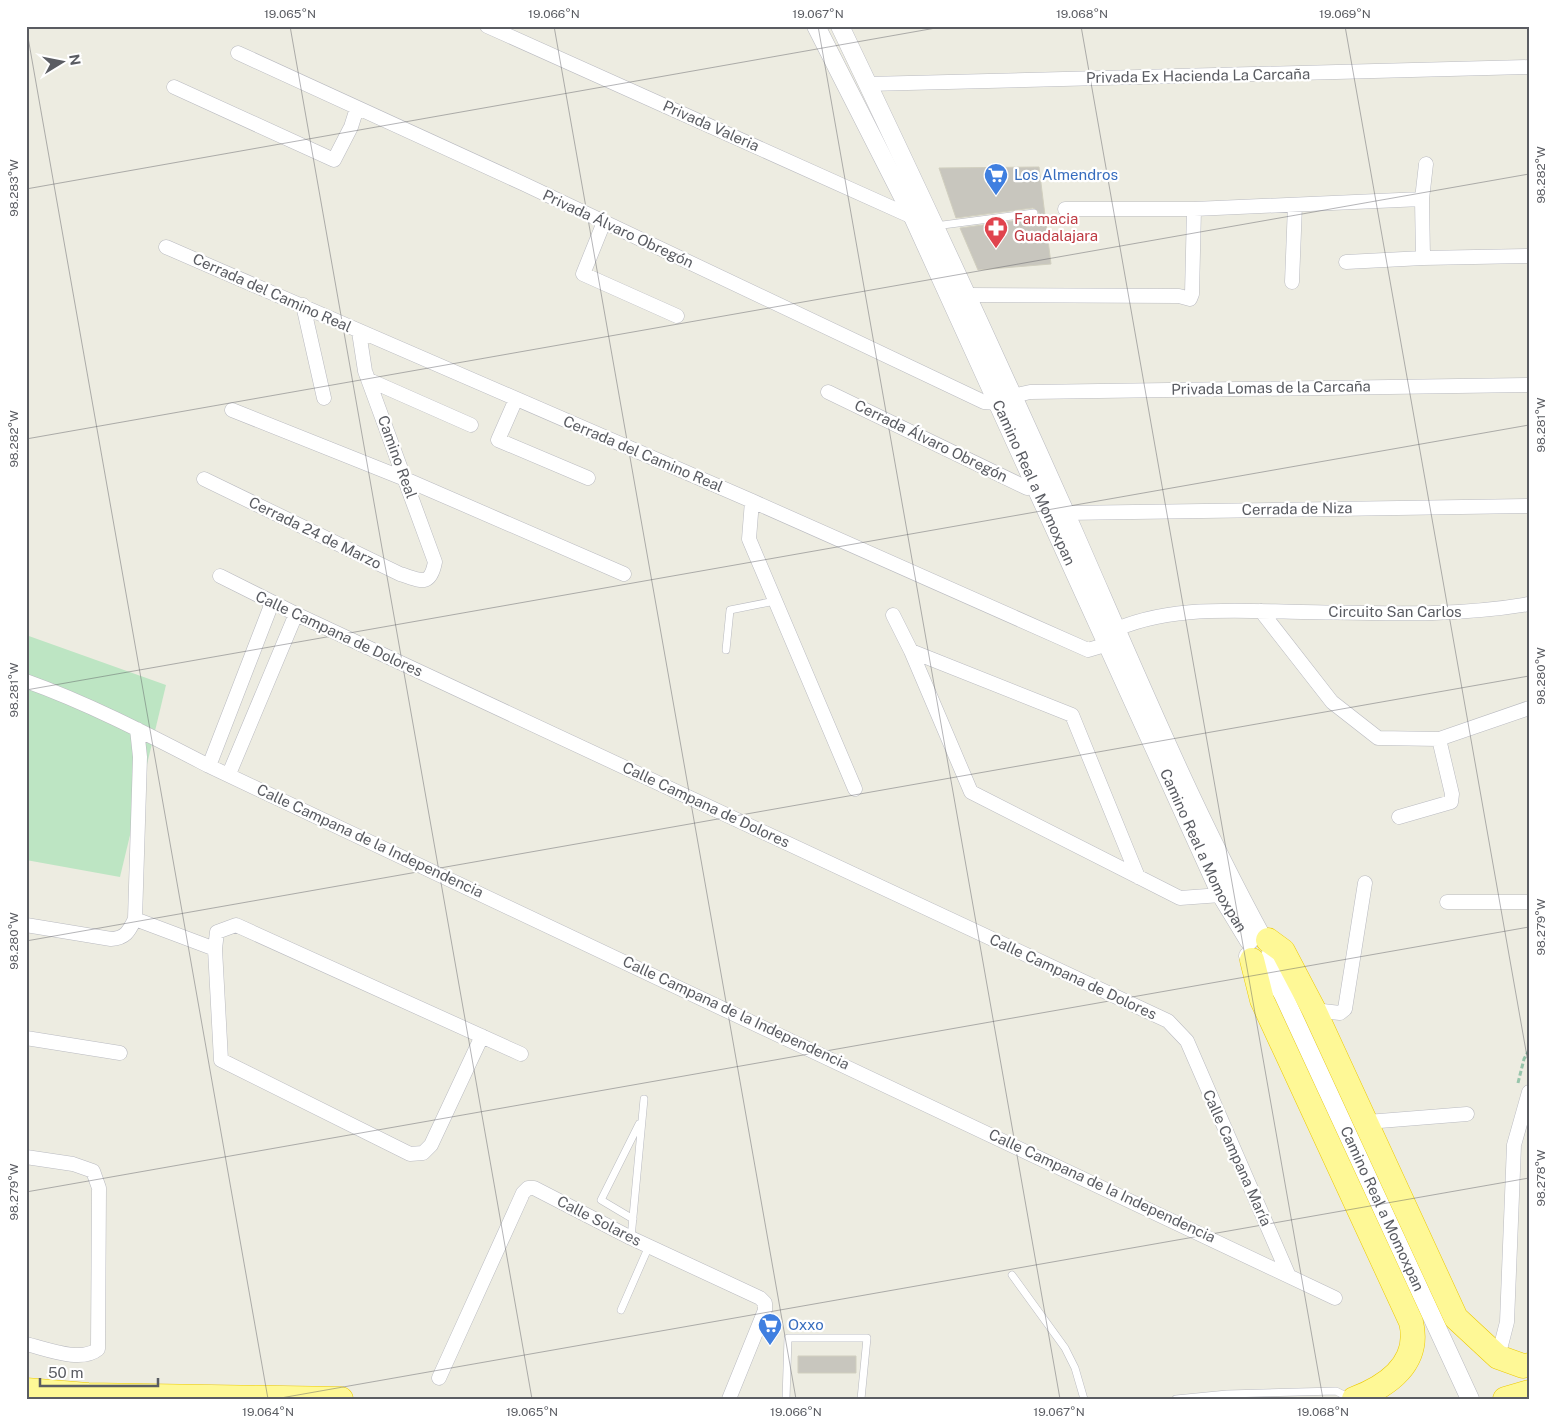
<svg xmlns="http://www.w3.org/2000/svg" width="1555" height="1425" font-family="'Public Sans',sans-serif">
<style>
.green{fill:#bde5c3}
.building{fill:#c8c6be;stroke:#d1cfbf}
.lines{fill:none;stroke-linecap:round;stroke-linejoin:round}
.service-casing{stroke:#b9bac0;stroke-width:8}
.minor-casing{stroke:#b9bac0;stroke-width:15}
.tertiary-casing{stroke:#b9bac0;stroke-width:19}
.trunk-casing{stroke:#ecc901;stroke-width:25}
.path{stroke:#96c5ab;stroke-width:3;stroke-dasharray:5 2.5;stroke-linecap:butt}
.service{stroke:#fff;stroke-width:7}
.minor{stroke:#fff;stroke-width:14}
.tertiary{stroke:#fff;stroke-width:18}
.trunk{stroke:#fef896;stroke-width:24}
.ticks{fill:none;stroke:#5a5c62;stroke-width:1;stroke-opacity:0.45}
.labels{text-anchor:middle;stroke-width:4.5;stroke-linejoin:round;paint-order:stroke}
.street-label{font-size:15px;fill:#5a5c62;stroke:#fff}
.shop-label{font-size:15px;fill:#366cbe;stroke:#fff;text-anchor:start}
.health-label{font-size:15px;fill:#be3a42;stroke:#fff;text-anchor:start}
.neatline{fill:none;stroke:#5a5c62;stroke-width:2}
.ticks-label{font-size:12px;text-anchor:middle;fill:#5a5c62}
</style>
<rect width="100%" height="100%" fill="#edece1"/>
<path class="green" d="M26 635 166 685 120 877 26 860Z"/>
<path class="building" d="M1039 167 1051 264 978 270 960 228 1035 218 1039 212 1033 208 956 218 939 168Z
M798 1356H856V1373H798Z"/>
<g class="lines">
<g class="service-casing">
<path id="service" d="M935 226 1034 213
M726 650 730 610 775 601
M633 1219 601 1200 639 1124
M631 1238 644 1099
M1012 1275 1065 1348 1075 1368 1084 1399
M621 1310 649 1246
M786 1399 788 1338H867L861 1399
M1176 1399 1227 1394 1336 1391 1350 1398"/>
</g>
<g class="minor-casing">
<path id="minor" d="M487 26 917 219
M238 53 524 184 984 402 997 403
M868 84 1529 67
M174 87 334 160 351 127 357 108
M1065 209H1194L1422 199
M604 222 583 274 677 316
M166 247 752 501 1088 650 1115 642
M1423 258 1422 199 1426 164
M1346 262 1423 258 1529 256
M1292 282 1295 205
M966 295 1179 296 1190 299 1192 294 1194 209
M303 305 324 398
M369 380 471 425
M828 392 1027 488 1035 487
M1013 396 1030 392 1529 385
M516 399 498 440 588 478
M232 410 405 479 624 574
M204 479 400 574C420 580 430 588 435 562L365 371 359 332
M752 501 749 539 855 789
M1065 513 1529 506
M220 576 296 614 1168 1021 1187 1041 1288 1274
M1261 611 1332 702 1378 738 1439 739 1529 708
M893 615 911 651 971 792 1180 898 1221 895 1228 892
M1108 633C1167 604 1239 611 1302 612 1378 613 1454 617 1529 604
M911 651 1072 715 1138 877
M26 681C90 704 149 735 209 766L1335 1298
M209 766 272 603
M229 774 296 614
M1399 817 1451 802 1452 794 1439 739
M1447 902H1529
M135 919 215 949 217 932 236 925 521 1054
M26 925 111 939C126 938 129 931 135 919L140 757 137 729
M215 949 221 1060 410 1154 423 1153 431 1145 482 1036
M1314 1010 1340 1013 1345 1009 1365 883
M26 1038 120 1053
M1367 1122 1467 1114
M26 1157 73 1164 93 1171 99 1188 98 1349C81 1363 47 1349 26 1344
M1498 1357 1507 1322 1514 1145 1529 1092
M439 1378 523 1193 528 1188H534L631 1238 760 1298 765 1303V1310L729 1399"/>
</g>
<g class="tertiary-casing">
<g id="tertiary">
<path id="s1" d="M816 26 913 217 1221 895 1249 941"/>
<path d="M840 26C920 193 998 361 1073 530 1133 667 1190 805 1262 937"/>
<path id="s2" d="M1263 937C1272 942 1274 950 1269 958L1282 992 1470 1399"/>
<path d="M1248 956 1254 961 1263 963 1282 992"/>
</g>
</g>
<g class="trunk-casing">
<path id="trunk" d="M1268 940 1283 951 1314 1010 1456 1318 1498 1357 1523 1366 1529 1365
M1252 960 1262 1000 1411 1322C1421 1363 1388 1386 1354 1399
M26 1390 88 1395 341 1399
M1505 1399 1529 1392"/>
</g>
<path class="path" d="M1518 1083 1524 1059 1529 1050"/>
<use href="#service" class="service"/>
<use href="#minor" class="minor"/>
<use href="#tertiary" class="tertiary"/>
<use href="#trunk" class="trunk"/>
</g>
<path class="ticks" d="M26 26 268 1399M290 26 532 1399M554 26 796 1399M818 26 1060 1399M1081 26 1323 1399M1345 26 1529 1068M26 189 947 26M26 439 1529 174M26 690 1529 425M26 941 1529 676M26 1192 1529 927M275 1399 1529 1178"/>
<defs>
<g id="supermarket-pin" transform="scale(1.25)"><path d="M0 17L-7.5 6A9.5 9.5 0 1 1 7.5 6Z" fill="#3f7fe0" stroke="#fff"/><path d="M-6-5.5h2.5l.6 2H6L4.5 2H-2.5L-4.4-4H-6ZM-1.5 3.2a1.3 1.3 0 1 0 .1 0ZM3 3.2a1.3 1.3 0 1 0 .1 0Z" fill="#fff"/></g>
<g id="pharmacy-pin" transform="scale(1.25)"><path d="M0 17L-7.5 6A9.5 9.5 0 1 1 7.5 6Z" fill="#e0444e" stroke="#fff"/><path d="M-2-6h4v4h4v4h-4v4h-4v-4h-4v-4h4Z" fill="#fff"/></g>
</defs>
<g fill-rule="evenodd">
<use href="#supermarket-pin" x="996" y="175"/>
<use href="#pharmacy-pin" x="996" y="228"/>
<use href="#supermarket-pin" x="770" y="1325"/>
</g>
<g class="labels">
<g class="street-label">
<text transform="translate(1198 76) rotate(-1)" y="5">Privada Ex Hacienda La Carcaña</text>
<text transform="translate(711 126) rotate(24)" y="5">Privada Valeria</text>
<text transform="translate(618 229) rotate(25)" y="5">Privada Álvaro Obregón</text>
<text transform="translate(272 293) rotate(24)" y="5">Cerrada del Camino Real</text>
<text transform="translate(1271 388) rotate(-1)" y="5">Privada Lomas de la Carcaña</text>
<text transform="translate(931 441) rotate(26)" y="5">Cerrada Álvaro Obregón</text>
<text transform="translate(643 454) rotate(23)" y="5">Cerrada del Camino Real</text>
<text transform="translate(397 457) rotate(70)" y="5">Camino Real</text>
<text dy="5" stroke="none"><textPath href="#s1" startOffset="506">Camino Real a Momoxpan</textPath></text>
<text transform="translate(1297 509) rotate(-1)" y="5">Cerrada de Niza</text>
<text transform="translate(315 533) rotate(26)" y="5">Cerrada 24 de Marzo</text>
<text x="1395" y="617">Circuito San Carlos</text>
<text transform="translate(339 634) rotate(25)" y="5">Calle Campana de Dolores</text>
<text transform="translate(706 805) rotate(25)" y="5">Calle Campana de Dolores</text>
<text transform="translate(370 841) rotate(25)" y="5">Calle Campana de la Independencia</text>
<text dy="5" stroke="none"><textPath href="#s1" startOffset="911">Camino Real a Momoxpan</textPath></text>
<text transform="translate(1073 977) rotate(25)" y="5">Calle Campana de Dolores</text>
<text transform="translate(736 1013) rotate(25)" y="5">Calle Campana de la Independencia</text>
<text transform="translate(1237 1158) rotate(66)" y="5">Calle Campana María</text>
<text transform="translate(1102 1186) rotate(25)" y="5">Calle Campana de la Independencia</text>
<text dy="5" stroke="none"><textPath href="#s2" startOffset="300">Camino Real a Momoxpan</textPath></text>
<text transform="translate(599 1221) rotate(27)" y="5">Calle Solares</text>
</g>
<g class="shop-label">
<text x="1014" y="180">Los Almendros</text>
<text x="788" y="1330">Oxxo</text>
</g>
<g class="health-label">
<text x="1014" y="224">Farmacia<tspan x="1014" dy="17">Guadalajara</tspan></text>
</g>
</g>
<rect width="1555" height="1425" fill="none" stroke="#ffffff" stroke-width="55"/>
<g transform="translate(62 62) rotate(80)" stroke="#ffffff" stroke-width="4" paint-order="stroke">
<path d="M0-4L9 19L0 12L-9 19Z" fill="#5a5c62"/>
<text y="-8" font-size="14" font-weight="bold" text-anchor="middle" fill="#5a5c62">N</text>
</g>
<path d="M40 1378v8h118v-8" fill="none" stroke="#5a5c62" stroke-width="2.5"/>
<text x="48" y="1378" font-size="15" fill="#5a5c62" stroke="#ffffff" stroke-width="4" paint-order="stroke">50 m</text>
<rect x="28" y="28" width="1500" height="1370" class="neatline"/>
<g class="ticks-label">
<text x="290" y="18">19.065°N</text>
<text x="554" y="18">19.066°N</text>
<text x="818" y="18">19.067°N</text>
<text x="1082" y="18">19.068°N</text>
<text x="1345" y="18">19.069°N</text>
<text transform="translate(1541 175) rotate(-90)" y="4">98.282°W</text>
<text transform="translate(14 188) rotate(-90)" y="4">98.283°W</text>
<text transform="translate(1541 425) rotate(-90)" y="4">98.281°W</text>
<text transform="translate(14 439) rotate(-90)" y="4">98.282°W</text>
<text transform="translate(1541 676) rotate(-90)" y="4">98.280°W</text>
<text transform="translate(14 690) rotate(-90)" y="4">98.281°W</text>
<text transform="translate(1541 927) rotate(-90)" y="4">98.279°W</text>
<text transform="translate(14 941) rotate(-90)" y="4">98.280°W</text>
<text transform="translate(1541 1178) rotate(-90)" y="4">98.278°W</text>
<text transform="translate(14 1192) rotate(-90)" y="4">98.279°W</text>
<text x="268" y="1416">19.064°N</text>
<text x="532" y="1416">19.065°N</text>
<text x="796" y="1416">19.066°N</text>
<text x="1059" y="1416">19.067°N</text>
<text x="1323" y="1416">19.068°N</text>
</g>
</svg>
